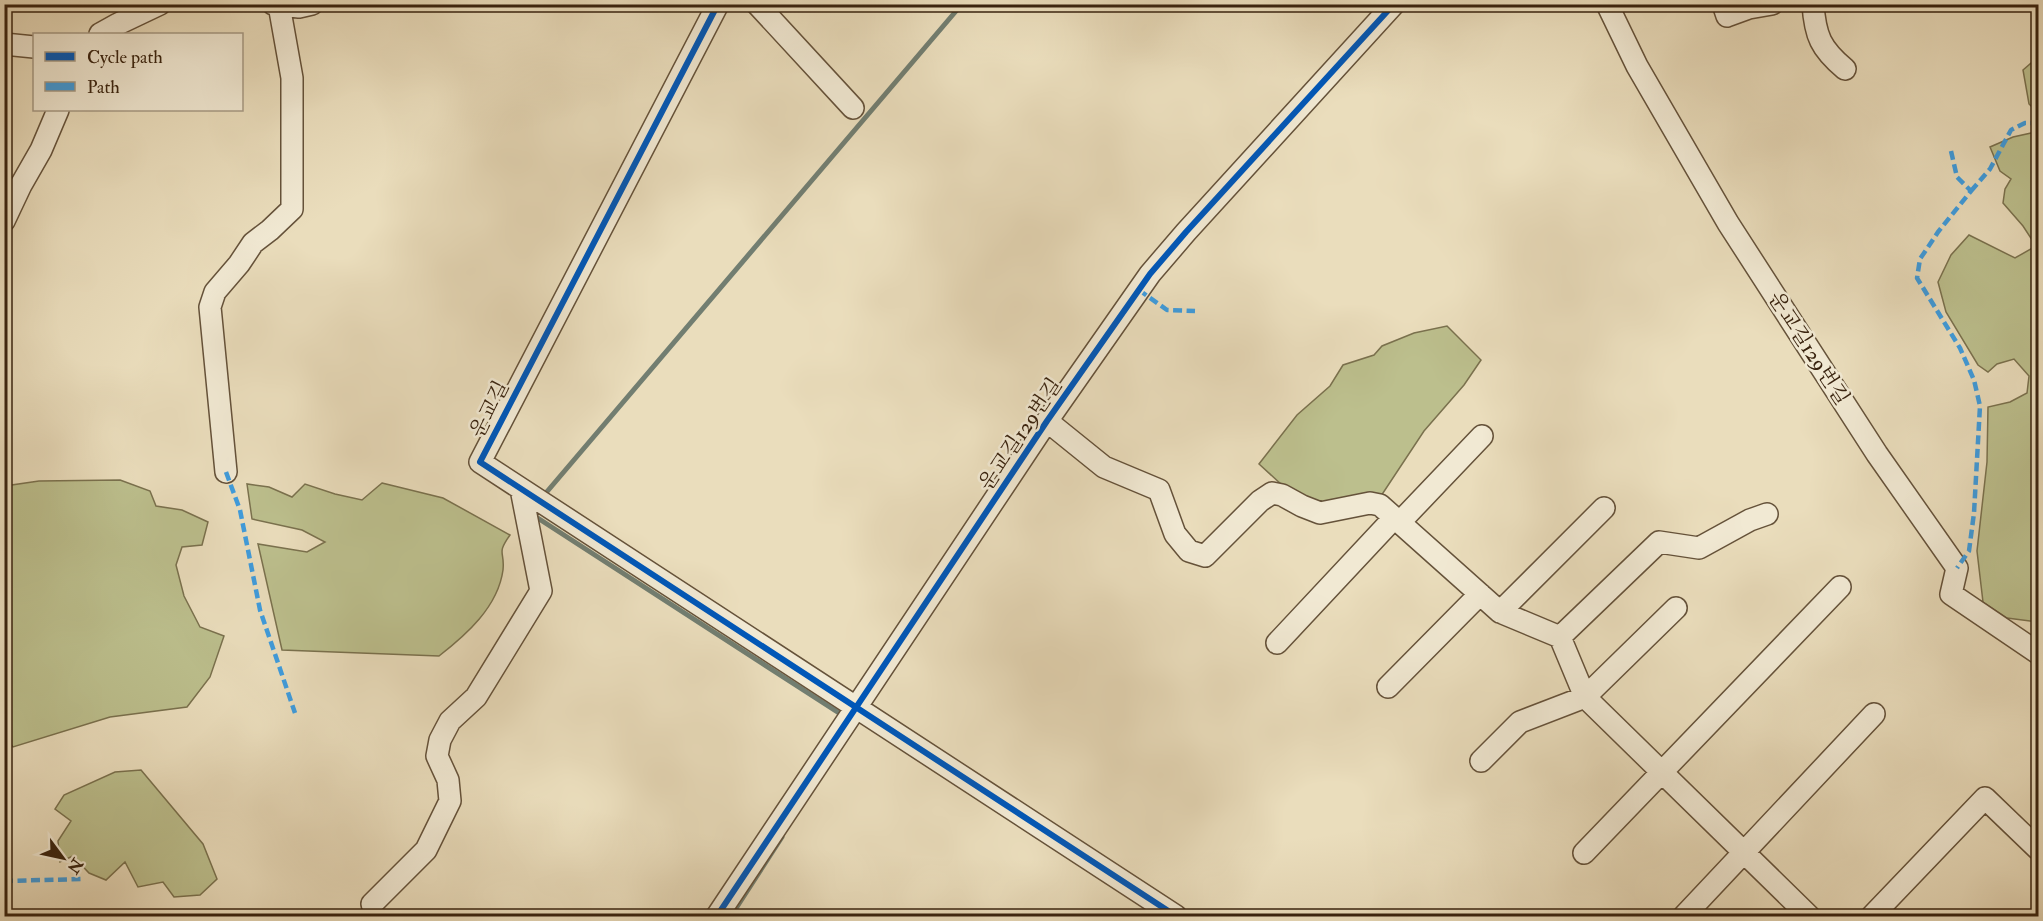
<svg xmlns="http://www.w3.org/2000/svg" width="2043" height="921" font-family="'IM FELL Double Pica','Noto Serif KR',serif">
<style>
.green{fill:#bcbf8d;stroke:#7a714e;stroke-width:1.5}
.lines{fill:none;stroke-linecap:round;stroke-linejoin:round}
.stream{stroke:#727e71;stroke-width:5}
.minor-casing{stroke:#65523a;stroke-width:24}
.minor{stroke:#f1e9d3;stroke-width:21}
.quiet{stroke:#3e9cde;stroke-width:4.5;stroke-dasharray:9 4.5;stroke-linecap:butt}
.cycleway-casing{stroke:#f1e9d3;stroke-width:10}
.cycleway{stroke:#0057b8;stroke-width:6}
.labels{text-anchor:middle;stroke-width:5;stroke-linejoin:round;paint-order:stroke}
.street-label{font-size:21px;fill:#39230f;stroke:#f1e9d3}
</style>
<rect width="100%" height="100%" fill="#eaddbc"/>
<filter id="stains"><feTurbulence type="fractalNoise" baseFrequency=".00333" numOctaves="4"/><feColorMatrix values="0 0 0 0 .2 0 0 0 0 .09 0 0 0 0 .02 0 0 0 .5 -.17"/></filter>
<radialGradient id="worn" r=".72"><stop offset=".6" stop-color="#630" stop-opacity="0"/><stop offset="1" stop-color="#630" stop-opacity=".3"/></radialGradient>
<path class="green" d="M2038 57V113L2029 104 2023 70Z
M2038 124V622L2007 618 1983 602 1977 551 1987 462 1988 407 2010 402 2027 393 2029 376 2014 359 1997 364 1988 372 1978 365 1946 312 1938 282 1951 255 1969 235 2015 258 2036 246 2023 226 2003 203 2005 189 2011 179 2000 171 1990 147 2013 137 2031 133Z
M1447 326 1481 360 1464 385 1424 431 1381 496 1327 504 1294 496 1259 464 1297 415 1330 386 1343 365 1374 355 1382 346 1414 333Z
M120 480 150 491 156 506 182 510 208 522 202 545 182 547 176 565 184 596 200 627 224 636 210 677 187 707 110 717 13 747 4 735 5 486 39 481Z
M382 483 443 498 510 535C496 555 505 550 503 570 498 607 466 635 439 656L282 650 258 544 307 552 325 542 302 530 252 519 247 484 269 487 292 497 305 484 335 494 362 500Z
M141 770 203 844 217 879 200 895 174 897 163 882 138 887 125 862 106 880 89 873 73 856 60 862 58 841 71 821 55 809 64 795 115 772Z"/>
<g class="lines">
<path class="stream" d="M545 494 962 4
M533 515 839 713
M731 916 782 837"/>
<g class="minor-casing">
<path id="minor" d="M273 4 299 7 312 4
M718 4 480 462 1176 916
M757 4 853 108
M1607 4 1637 66 1728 223 1877 454 1957 568 1951 594 2038 653
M1723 4 1727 16 1749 8 1772 4
M1813 4C1815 36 1821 49 1845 69
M100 34 118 24 160 4
M4 44 34 47
M4 221 21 185 41 150 58 110
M1047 421 1104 467 1159 490 1175 534 1189 551 1205 556 1260 501 1272 493 1282 495 1302 506 1320 513 1370 503 1380 505 1500 612 1560 637 1585 697 1809 916
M226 472 210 307 215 292 239 264 253 243 270 230 292 209V78L279 5
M1400 522 1482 436
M1500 612 1604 508
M1560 637 1659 542 1699 548 1750 520 1767 514
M1277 643 1394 518
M1388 687 1480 594
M1481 761 1520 722 1585 697 1676 608
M1584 853 1840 587
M372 904 426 850 450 801 448 780 437 756 440 740 450 721 476 697 541 591 521 489
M717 916 1047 421 1150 274 1186 232 1394 4
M1684 916 1874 714
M1872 916 1985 798 2038 849"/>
</g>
<use href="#minor" class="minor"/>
<path class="quiet" d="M1951 151 1957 177 1971 191 1938 232 1920 259 1917 278 1960 348 1974 380 1980 406 1974 513 1969 551 1957 568
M1971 191 1990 169 2011 130 2025 123H2038
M1139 290 1167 310 1195 311
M226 472 240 510 260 610 295 713
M4 881 84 879"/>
<g class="cycleway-casing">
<path id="cycleway" d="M718 4 480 462 1176 916
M717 916 1047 421 1150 274 1186 232 1394 4"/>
</g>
<use href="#cycleway" class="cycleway"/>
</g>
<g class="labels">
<g class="street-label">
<text transform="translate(1809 348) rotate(57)" y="7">운교길129번길</text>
<text transform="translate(489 409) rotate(-63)" y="7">운교길</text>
<text transform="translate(1020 434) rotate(-56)" y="7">운교길129번길</text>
</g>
</g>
<rect width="2043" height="921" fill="none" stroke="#eaddbc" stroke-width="24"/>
<rect x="6" y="6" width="2031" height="909" fill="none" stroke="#39230f" stroke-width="3"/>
<rect x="12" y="12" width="2019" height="897" fill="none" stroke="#39230f" stroke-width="1.5"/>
<rect x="33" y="33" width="210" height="78" fill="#f1e9d3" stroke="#a79a85" stroke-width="1.5"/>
<rect x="45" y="52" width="30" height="9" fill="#0057b8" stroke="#a79a85" stroke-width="1.5"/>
<text x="87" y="63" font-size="18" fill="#39230f">Cycle path</text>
<rect x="45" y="82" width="30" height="9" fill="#3e9cde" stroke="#a79a85" stroke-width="1.5"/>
<text x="87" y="93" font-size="18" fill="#39230f">Path</text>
<g transform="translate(63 858) rotate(123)" stroke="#f1e9d3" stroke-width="4.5" paint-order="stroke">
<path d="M0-4.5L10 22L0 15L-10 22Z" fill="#39230f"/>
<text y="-9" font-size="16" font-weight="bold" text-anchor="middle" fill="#39230f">N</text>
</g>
<rect width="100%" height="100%" filter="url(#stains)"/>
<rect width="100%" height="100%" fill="url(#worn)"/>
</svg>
